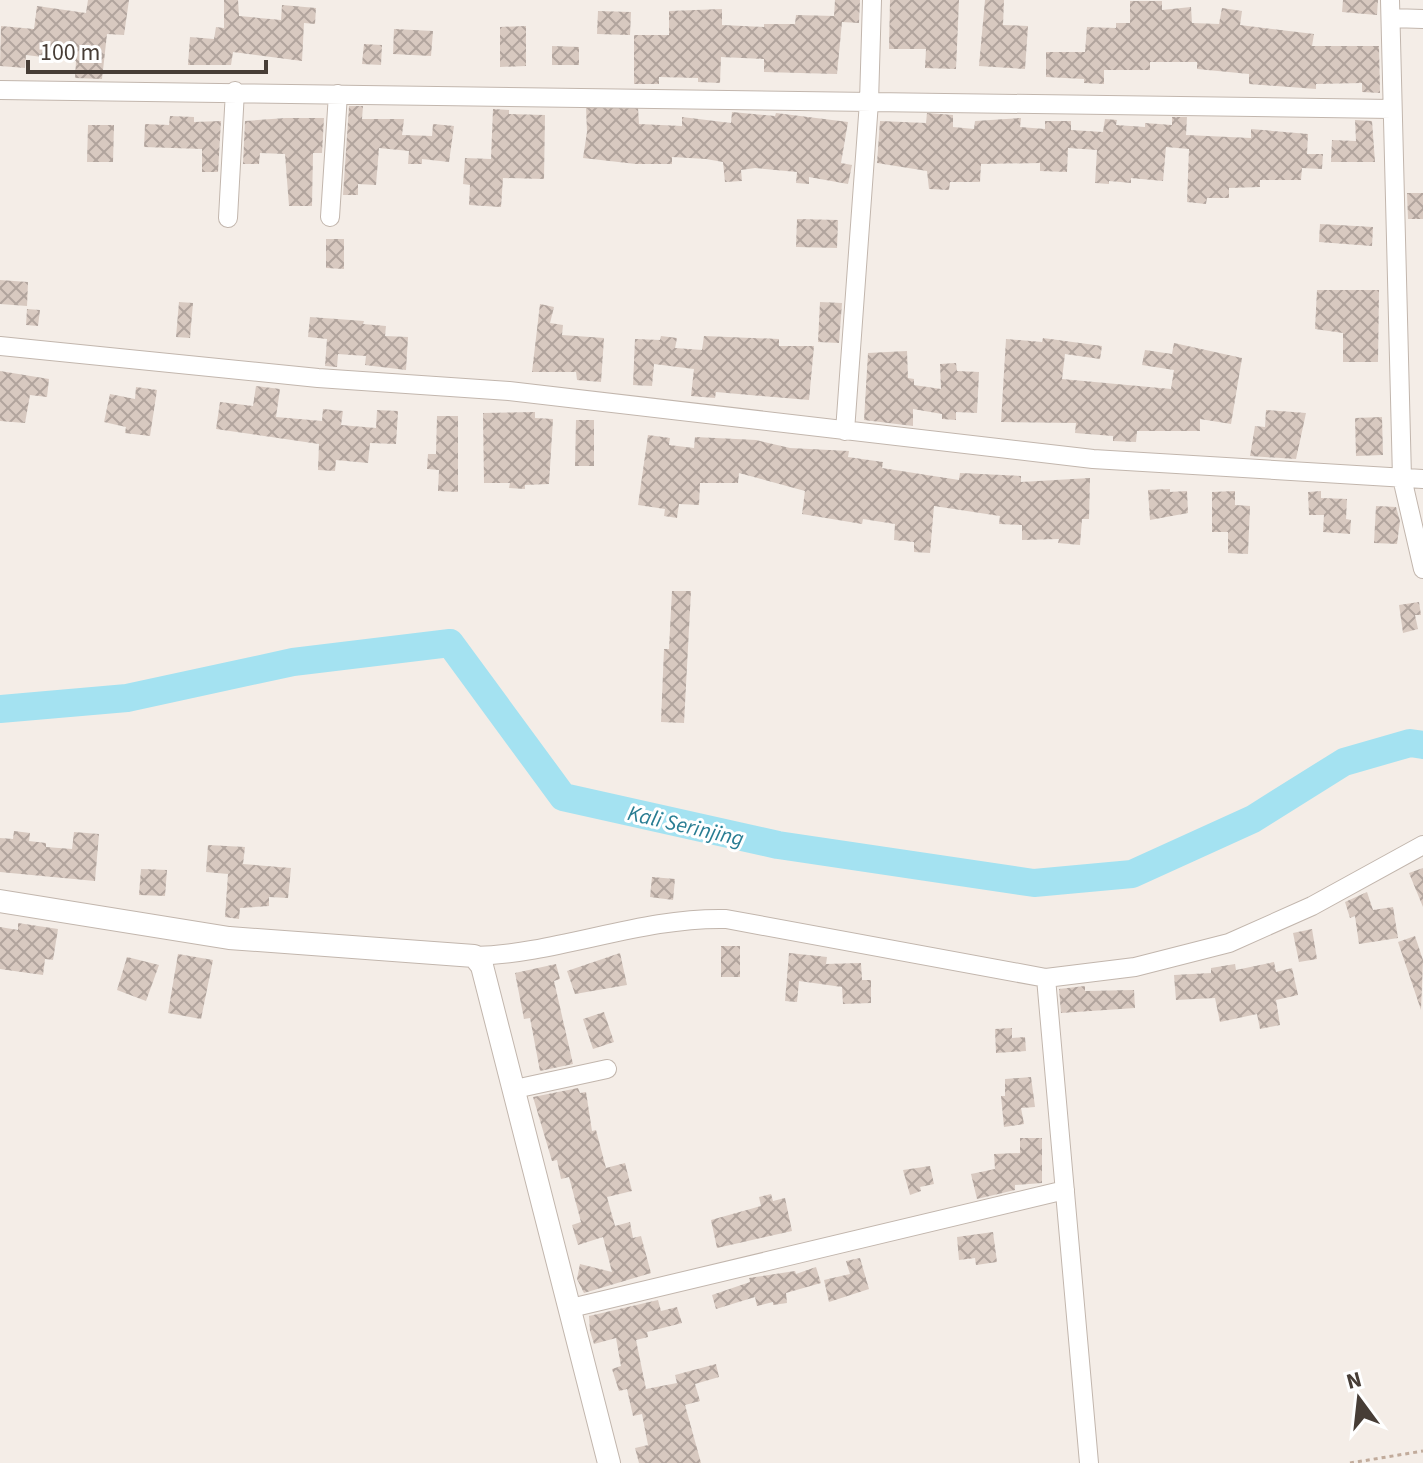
<svg xmlns="http://www.w3.org/2000/svg" width="1423" height="1463" font-family="'Source Sans 3',sans-serif">
<style>
.lines{fill:none;stroke-linecap:round;stroke-linejoin:round}
.river{stroke:#a4e2f1;stroke-width:28}
.building{fill:url(#building-cross-hatch)}
.minor-casing{stroke:#c2b6ad;stroke-width:20}
.tertiary-casing{stroke:#c2b6ad;stroke-width:24}
.path{stroke:#c1ab9b;stroke-width:3;stroke-dasharray:4 4;stroke-linecap:butt}
.minor{stroke:#fff;stroke-width:18}
.tertiary{stroke:#fff;stroke-width:22}
.labels{text-anchor:middle;stroke-width:6;stroke-linejoin:round;paint-order:stroke}
.water-label{font-size:22px;font-style:italic;fill:#297d93;stroke:#fff}
</style>
<defs>
<pattern id="building-cross-hatch" width="8" height="8" patternUnits="userSpaceOnUse" patternTransform="scale(2)"><rect width="8" height="8" fill="#d8c9c0"/><path d="M0 0l8 8M0 8l8-8" fill="none" stroke="#b1a49d"/></pattern>
</defs>
<rect width="100%" height="100%" fill="#f4ede7"/>
<g class="lines">
<path class="river" d="M0 709 127 698 293 662 450 643 563 797 778 845 1034 883 1132 874 1253 819 1344 762 1410 743 1423 745"/>
</g>
<path class="building" d="M88 0H129L124 35 107 34 102 79 75 78 76 61 26 55 25 68 0 66 1 26 34 29 37 6 86 13Z
M224 0H238L239 16 281 20 282 5 316 8 315 24 304 23 302 61 233 52 231 65H188L190 37 214 39 216 27 224 28Z
M835 0H860L859 23 842 22 837 74 764 72V59L721 57 720 83 698 82V78L659 77V84H634V35H669V11L722 9V25L764 27V24H795L796 15 834 16Z
M890 0H959L956 69 925 68 926 49H889Z
M985 0H1004L1003 25 1028 26 1025 69 979 66Z
M1343 0H1378L1377 15 1342 12Z
M1130 1H1162V10L1191 7 1192 23 1219 24 1222 8 1242 11 1240 25 1314 34 1312 46H1379L1380 93 1362 92V83L1316 84V89L1249 84V74L1197 69V62H1150V70H1104V84L1084 83V79L1046 77V52H1085L1087 27 1116 28V23H1130Z
M598 11 631 12 630 35 597 34Z
M526 26V66L500 67V27Z
M394 29 433 31 431 56 393 54Z
M364 44 382 45 381 65 362 64Z
M552 46 579 47V65H552Z
M349 106H363L362 119H404L402 135 432 136 433 124 454 126 449 162 422 159V164H408L409 151 379 148 376 185 358 184V195H343Z
M586 107 638 108 639 124 682 126V117L731 123 732 112 775 116 776 113 848 122 841 163 852 165 848 184 809 177V184L796 183 797 172 755 168 741 170 742 181 725 182 723 162 706 159 672 157V164H636L583 158 587 132Z
M493 109 509 110V114L545 115 544 179 503 178 501 207 469 205 470 185 463 184 465 158 491 159Z
M927 113 953 115V127L974 129 975 121 1021 118 1020 127 1045 129V121H1071V130L1103 132 1105 119 1117 120 1116 125 1145 127V123L1172 125V117H1187L1186 135 1251 138V129L1308 134 1307 154H1323L1322 169 1302 168 1301 180H1260V187L1229 188V198H1207L1206 204 1187 202 1189 149 1166 147 1163 181 1131 178V183L1109 181V184L1095 183 1097 150 1068 148 1067 172 1040 171V163L981 164 980 182H950L949 190 929 189 927 171 877 163 880 121 926 123Z
M170 116 194 117V122L221 121 218 172H202V149L144 147 145 124 169 125Z
M286 118H324L322 153H313L312 206H289L285 154 260 153 259 164H243L245 121Z
M1355 120 1372 121 1375 162H1331L1332 140 1356 141Z
M88 125H114L113 162H87Z
M1407 193H1423V219H1408Z
M797 219 838 220 837 248 796 247Z
M1320 224 1373 227 1372 246 1319 242Z
M326 239H344V269L326 268Z
M0 280 28 282 27 306 0 304Z
M1317 290H1379L1378 362H1343V333L1315 329Z
M179 302 193 303 190 338 176 337Z
M820 302 842 303 839 343 818 342Z
M540 304 554 307 550 323 563 325 562 335 604 338 601 382 577 380 576 372H532Z
M27 309 40 310 38 326 26 325Z
M310 317 364 321 363 324 386 326 385 336 408 337 406 370 365 365 366 356 338 354 337 367 325 366 327 339 308 337Z
M661 336 677 338 675 348 702 350 704 336 779 339V346H814L809 400 716 392 715 398 691 396 694 369 654 364 652 386 633 385 635 339 660 340Z
M1043 338 1102 346 1100 359 1065 354 1062 379 1171 389 1174 370 1142 365 1145 350 1172 354 1174 343 1242 358 1231 424 1200 419V431H1137L1136 442 1113 441V436L1075 433 1076 423 1001 422 1006 339 1042 342Z
M907 351 908 378 914 379V385L941 389 940 364 956 363 957 371 979 372 977 413 956 412V420L942 419V414L913 409V426L864 420 868 353Z
M0 371 49 379 47 397 30 395 25 423 0 421Z
M256 386 280 389 276 417 322 421 323 409 343 411 341 425 376 428 377 410 398 411 396 444 370 443 368 463 336 460 335 471 318 470 319 444 216 429 220 402 253 406Z
M136 387 157 390 150 436 125 433 126 427 104 422 110 394 135 399Z
M1266 410 1306 413 1296 459 1250 456 1255 426 1265 427Z
M535 412V418L553 419 549 484 525 485V489L509 488 510 483H484L483 413Z
M437 416H458V492L438 491 439 470 427 469 428 454H436Z
M1382 417 1383 455 1356 456 1355 418Z
M576 420H594V466H575Z
M648 435 670 438 669 445 694 448 695 437 756 440 790 448 849 451 848 457 883 462 882 468 959 480 960 473 1021 476V482L1090 478 1089 519H1082L1080 545 1058 543 1059 539 1022 540V525L999 524 1000 516 934 506 930 553 914 552V542L894 540 895 524 863 519 862 524 802 514 805 491 739 473 738 483H700L699 505 679 504 677 518 664 516 665 509 638 505Z
M1170 489V492L1187 491 1188 513 1150 520 1148 490Z
M1235 491V505L1250 506 1248 554 1228 553V532H1212V492Z
M1321 491V498L1347 499 1346 519 1351 520 1350 534 1323 532 1324 515H1309L1308 492Z
M1376 506 1396 507 1400 521 1397 544 1374 543Z
M672 591H691L684 723 661 722 664 649H669Z
M1419 602 1421 615H1415L1418 629 1403 633 1399 605Z
M14 831 30 833 29 841 46 843V847L72 849 74 832 99 834 95 881 0 872V838L13 839Z
M208 845 245 847 243 864 291 868 288 898 269 897V906L240 908 239 919 225 917 228 874 206 872Z
M1423 868V907L1409 873Z
M141 869 167 870 165 896 139 895Z
M652 877 675 879 673 900 650 897Z
M1367 892 1373 910 1393 907 1398 938 1359 944 1355 916 1350 918 1345 902Z
M18 923 58 929 53 960 45 959 43 975 0 969V927L18 930Z
M1312 929 1317 959 1299 962 1293 933Z
M1415 936 1423 960 1421 1010 1398 942Z
M721 946H740V977H721Z
M620 953 627 985 575 994 567 971Z
M789 953 827 957 826 964 861 963 862 980H871V1003L843 1004 842 987 799 981 797 1002 785 1001Z
M178 954 213 960 201 1019 168 1013Z
M127 957 159 965 146 1001 117 990Z
M1274 962 1276 972 1292 968 1298 995 1276 1000 1280 1025 1260 1029 1257 1014 1220 1022 1215 998 1176 1000 1174 975 1211 973V968L1235 964 1236 970Z
M556 964 560 979 554 981 573 1064 540 1071 530 1018 524 1019 515 973Z
M1085 986V991L1134 990 1135 1008 1061 1013 1059 989Z
M604 1012 614 1042 593 1049 583 1019Z
M1012 1028V1038L1025 1037 1026 1051 996 1053 995 1029Z
M1031 1077 1035 1107 1021 1108 1024 1124 1004 1127 1001 1096H1005V1079Z
M578 1088 580 1093 586 1092 592 1131 596 1130 606 1168 625 1163 632 1191 607 1197 615 1226 630 1222 633 1238 641 1236 651 1273 584 1293 577 1279 580 1264 612 1272 603 1237 578 1245 572 1225 581 1222 569 1177 561 1179 557 1160 552 1161 533 1097Z
M1020 1138H1042V1183L1015 1185V1190L977 1199 971 1174 995 1169 994 1154 1020 1153Z
M930 1166 934 1184 920 1187 921 1191 910 1195 903 1170Z
M771 1194 773 1201 785 1198 792 1231 717 1248 711 1220 761 1206 759 1197Z
M993 1232 997 1262 976 1265 975 1258 959 1260 957 1237Z
M860 1258 869 1289 829 1302 824 1280 850 1274 846 1261Z
M816 1267 821 1283 786 1293 787 1303 773 1305V1302L757 1306 755 1297 716 1309 712 1295 750 1282 749 1278 795 1271 796 1274Z
M658 1300 661 1311 677 1307 682 1323 647 1332 648 1337 636 1340 646 1389 677 1383 675 1375 716 1364 719 1377 695 1384 700 1401 685 1405 701 1463H639L635 1448 648 1445 642 1414 633 1416 627 1389 619 1391 612 1369 621 1366 616 1338 594 1344 590 1331 589 1316Z"/>
<g class="lines">
<g class="minor-casing">
<path id="minor" d="M1390 0 1402 478 1423 569
M1391 18 1423 19
M0 90C464 92 928 100 1392 109
M330 217 338 94
M228 218 235 91
M0 346 318 378 509 391 1093 459 1423 479
M845 431 869 102 872 0
M474 956C559 954 640 917 726 919L1046 978 1135 967 1229 943 1312 906 1423 845
M1046 978 1089 1463
M515 1089 607 1069
M571 1308 1065 1190"/>
</g>
<g class="tertiary-casing">
<path id="tertiary" d="M0 901 229 938 474 956 482 966 609 1463"/>
</g>
<path class="path" d="M1350 1463 1423 1451"/>
<use href="#minor" class="minor"/>
<use href="#tertiary" class="tertiary"/>
</g>
<g class="labels">
<g class="water-label">
<text transform="translate(686 825) rotate(13)" y="8">Kali Serinjing</text>
</g>
</g>
<g transform="translate(1359 1399) rotate(345)" stroke="#ffffff" stroke-width="6" paint-order="stroke">
<path d="M0-6L14 30L0 20L-14 30Z" fill="#473d36"/>
<text y="-12" font-size="22" font-weight="bold" text-anchor="middle" fill="#473d36">N</text>
</g>
<path d="M28 60v12h238v-12" fill="none" stroke="#473d36" stroke-width="4"/>
<text x="40" y="60" font-size="24" fill="#473d36" stroke="#ffffff" stroke-width="6" paint-order="stroke">100 m</text>
</svg>
